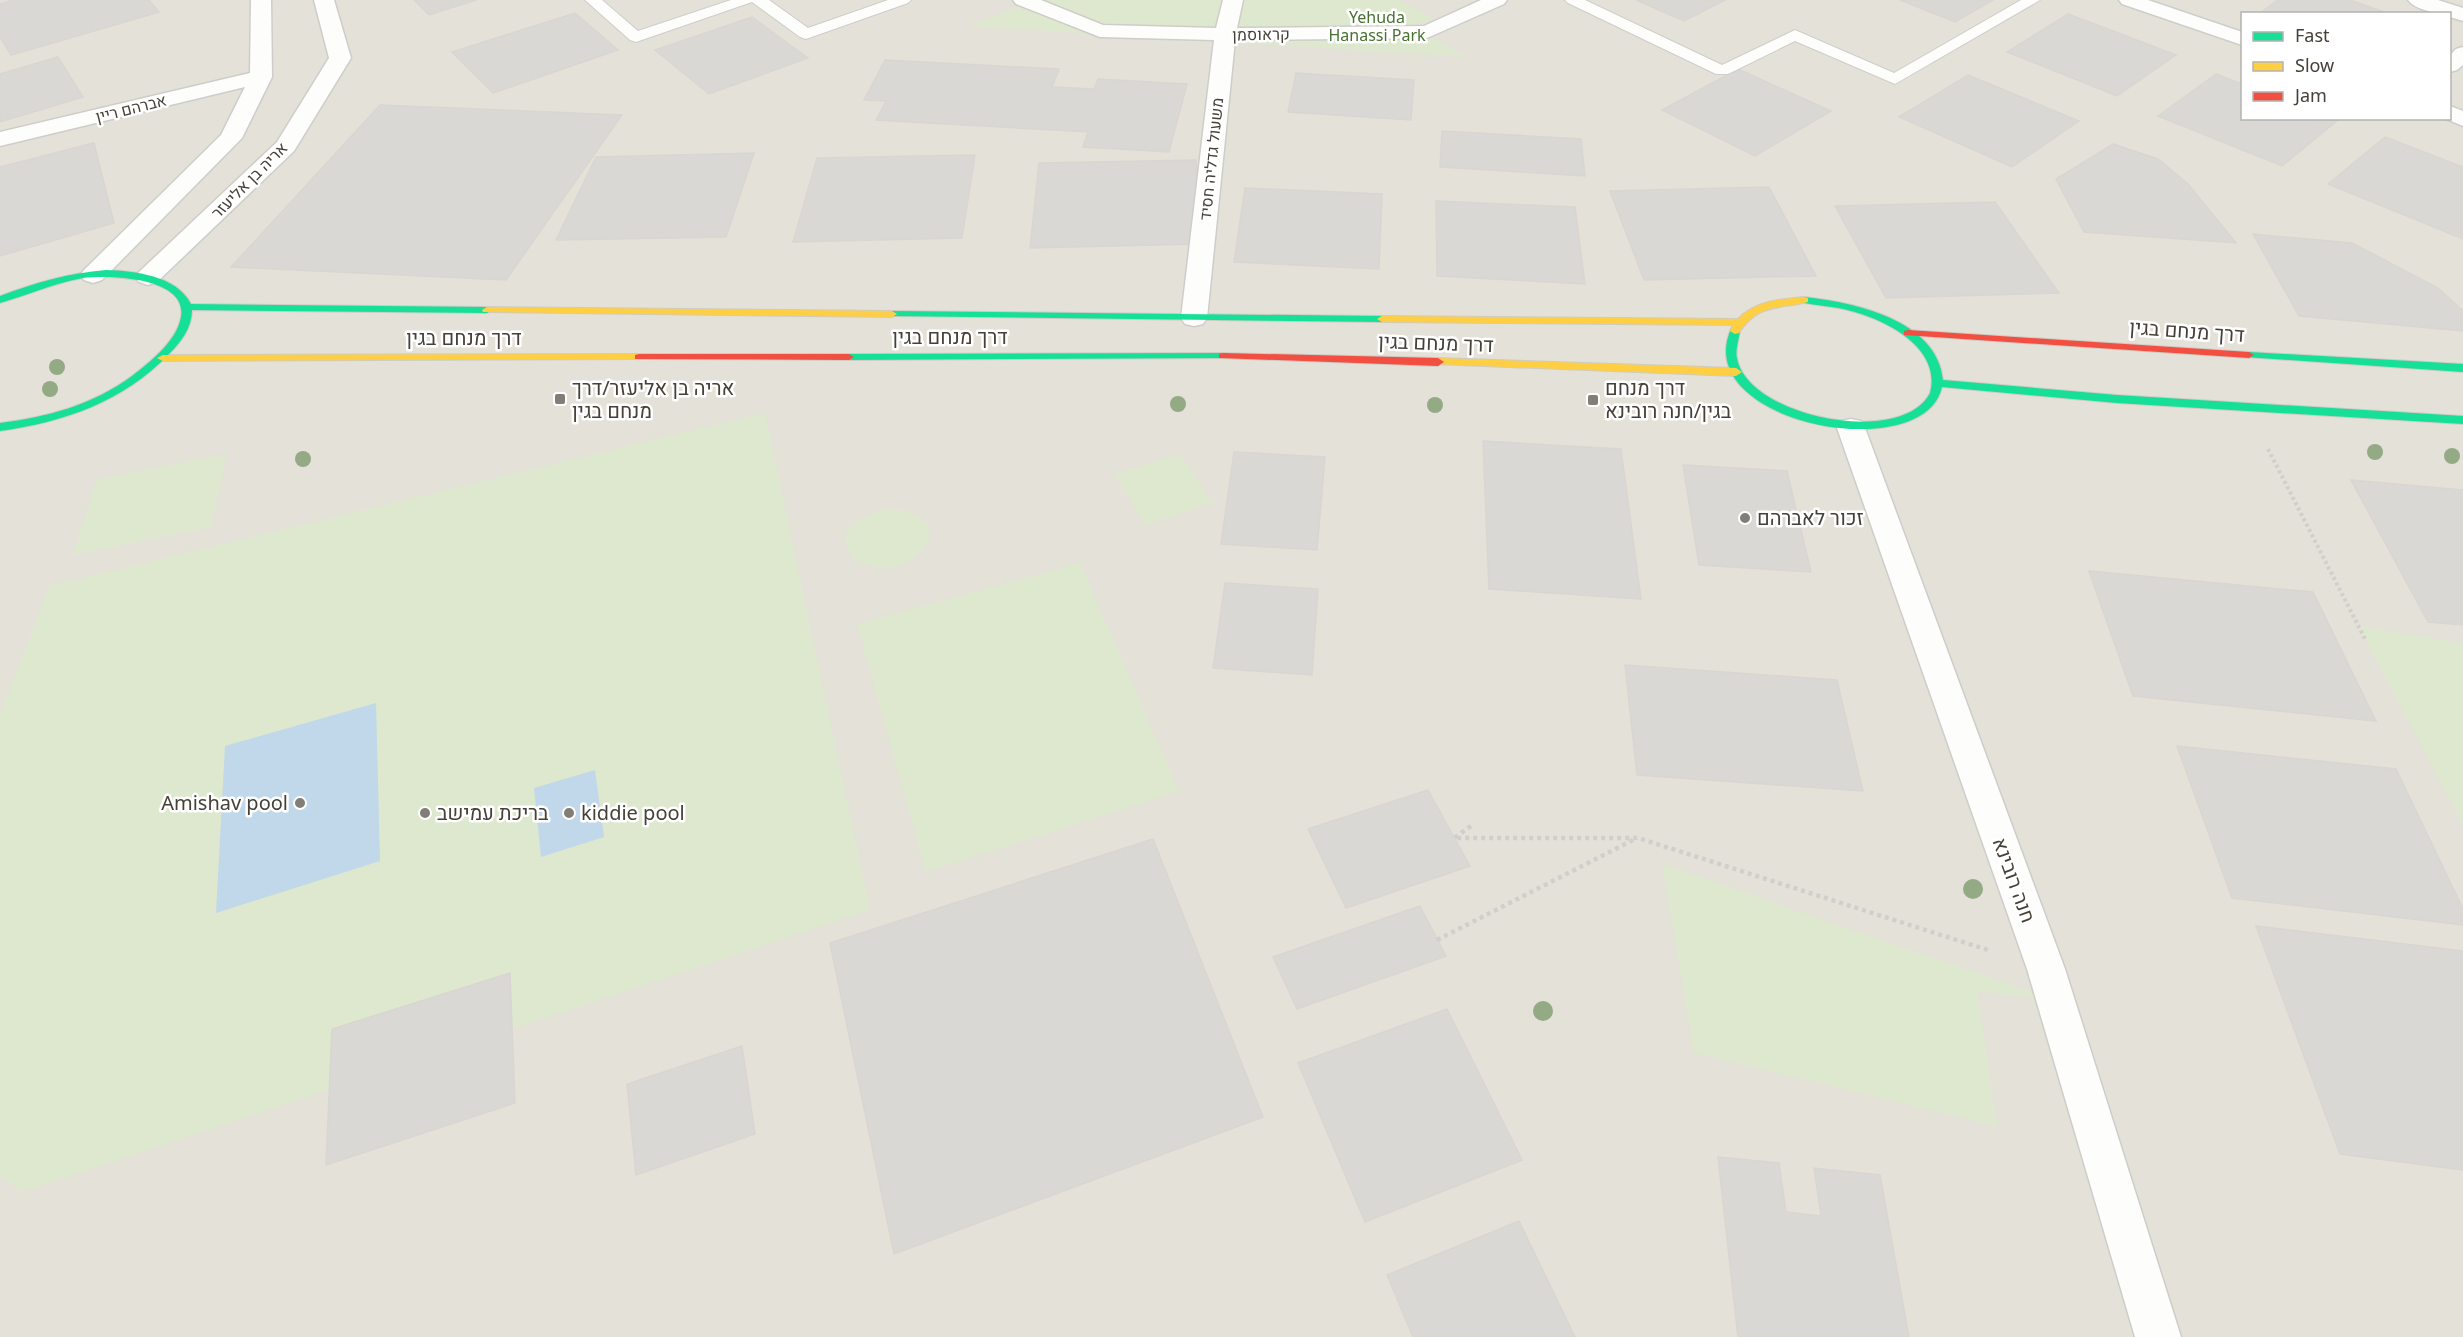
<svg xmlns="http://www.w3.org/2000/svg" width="2463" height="1337" font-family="'Noto Sans',Heebo,sans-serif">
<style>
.residential{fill:#e4e1d9;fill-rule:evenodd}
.green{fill:#dde8ce}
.water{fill:#c0d8ea}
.building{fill:#dad8d4;stroke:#d9d6d1;stroke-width:1.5}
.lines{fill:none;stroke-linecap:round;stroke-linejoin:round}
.lane-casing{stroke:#cecdc9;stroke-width:2}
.street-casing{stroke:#cecdc9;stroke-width:3}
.fast-casing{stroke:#cfccc3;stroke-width:2}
.slow-casing{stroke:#cfccc3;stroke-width:2}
.jam-casing{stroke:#cfccc3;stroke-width:2}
.path-far1{stroke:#d1cfcc;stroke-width:4;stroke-dasharray:3 3;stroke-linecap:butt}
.path{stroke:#d1cfcc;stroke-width:4.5;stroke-dasharray:4 4;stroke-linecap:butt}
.lane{fill:#fdfdfc;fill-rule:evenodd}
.street{fill:#fdfdfc;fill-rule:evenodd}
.fast{fill:#16e098;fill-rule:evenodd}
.slow{fill:#ffcf43;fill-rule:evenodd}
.jam{fill:#f24e42;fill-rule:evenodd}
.tree{fill:#94aa85}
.poi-dot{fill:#817d77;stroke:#fff;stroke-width:2}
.labels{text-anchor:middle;stroke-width:5;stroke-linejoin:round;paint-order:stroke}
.far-park-label{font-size:16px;fill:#487131;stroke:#fff}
.far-street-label{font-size:16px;fill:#454038;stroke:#fff}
.street-label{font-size:20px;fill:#454038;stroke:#fff}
.poi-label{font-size:20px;fill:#454038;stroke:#fff;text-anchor:start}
</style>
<rect width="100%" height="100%" fill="#f1efeb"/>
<path class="residential" d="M0 0H2463V1337H0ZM2242 14H2450V118H2242Z"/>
<path class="green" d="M1038 0H1400L1434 19 1410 25 1466 57 967 26Z
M765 413 870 910 21 1192 0 1176V716L49 586Z
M227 454 211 527 73 555 97 479Z
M1180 454 1212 503 1146 525 1115 474Z
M887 509C912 509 946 523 921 551 878 599 796 532 887 509Z
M1080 563 1179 791 926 872 857 624Z
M2358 626 2463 643V824L2365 639Z
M1662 864 2055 1000 1977 991 1997 1126 1694 1053Z"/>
<path class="water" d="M376 703 380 861 216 913 225 746Z
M595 770 604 837 541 857 534 788Z"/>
<path class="building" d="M13 0H149L159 12 11 55 0 37V4Z
M414 0H476L429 15Z
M1636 0H1725L1684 21Z
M1900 0H1993L1955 22Z
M2278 0H2350L2390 14H2259Z
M575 13 618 50 493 93 452 52Z
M2068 14 2176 55 2117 96 2007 52Z
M752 17 808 58 709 94 655 50Z
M58 57 83 97 0 122V74Z
M885 60 1059 69 1052 87 1094 89 1098 79 1187 84 1169 152 1083 147 1088 132 876 120 886 101 864 100Z
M1738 69 1831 111 1755 156 1662 110Z
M1296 73 1414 80 1411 120 1288 112Z
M2216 74 2242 84V118L2338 120 2282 166 2158 116Z
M1968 75 2079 121 2012 167 1899 117Z
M380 105 622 115 506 280 231 267Z
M1442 131 1581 139 1585 176 1440 167Z
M2385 137 2463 167V239L2328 184Z
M94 143 114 223 0 256V167Z
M2113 144 2158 159 2188 184 2236 243 2084 232 2056 179Z
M754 153 726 237 556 240 596 157Z
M975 155 962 238 793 242 817 158Z
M1196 160 1199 244 1030 248 1039 163Z
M1769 187 1816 276 1644 280 1610 191Z
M1245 188 1382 194 1379 269 1234 262Z
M1436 201 1575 207 1585 284 1437 276Z
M1995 202 2059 293 1886 298 1835 206Z
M2253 234 2352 243 2438 288 2463 311V331L2299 316Z
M1483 441 1621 449 1641 599 1489 589Z
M1234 452 1325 457 1317 550 1221 544Z
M1683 465 1787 471 1811 572 1699 565Z
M2351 480 2463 490V625L2428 622Z
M2089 571 2313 592 2376 721 2133 696Z
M1225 583 1318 589 1312 675 1213 668Z
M1625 665 1837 680 1863 791 1637 775Z
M2177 746 2396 769 2463 909V925L2232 898Z
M1428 790 1470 866 1346 908 1308 829Z
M1153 839 1263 1117 894 1254 830 943Z
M1420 906 1446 956 1297 1009 1273 957Z
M2256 926 2463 951V1170L2340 1154Z
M510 973 515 1103 326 1165 332 1029Z
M1447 1009 1522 1160 1365 1222 1298 1063Z
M742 1046 755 1134 636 1175 627 1084Z
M1718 1157 1779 1163 1786 1212 1821 1216 1814 1168 1880 1175 1909 1337H1738Z
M1519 1221 1575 1337H1413L1387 1275Z"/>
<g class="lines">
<g class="lane-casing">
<path id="lane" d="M585 0H602L638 31 731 0H769L808 28 888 0H911L908 3 806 39 800 37 752 2 636 42 630 40Z
M1565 0H1585L1722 65 1795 30 1894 73 2021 0H2040L1895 84 1795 41 1728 74H1716L1568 3Z"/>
</g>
<g class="street-casing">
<path id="street" d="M251 0H271L272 77 242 138 102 280 93 283 84 280 80 275 84 270 221 135 245 87 0 146V132L250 73Z
M314 0H334L351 58 294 151 157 282 148 285 139 282 135 277 139 272 277 142 329 58Z
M1013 0H1041L1103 25 1216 28 1223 0H1243L1237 28 1424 26 1481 0H1507L1504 4 1427 38 1235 40 1207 318 1203 324 1194 326 1185 324 1181 318 1214 40 1100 37 1016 4Z
M2119 0H2148L2242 32V45L2122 4Z
M2408 0H2438L2463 8V21L2450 17V14C2438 14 2415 10 2408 0Z
M2463 47V65L2457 70 2450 72V55L2456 49Z
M2450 106 2463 111V126L2444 118H2450Z
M1851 419 1861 421 1865 428 2065 969 2181 1337H2135L2027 969 1837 428 1841 421Z"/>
</g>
<g class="fast-casing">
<path id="fast" d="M106 270C134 271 176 275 191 304L487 307 492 310 487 313 192 310C192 328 181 342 169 354 123 402 64 422 0 431V423C47 417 93 405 132 376 150 362 177 341 181 317 188 277 109 275 83 278 54 283 28 295 0 303V296C34 283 69 273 106 270Z
M1804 297C1852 302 1937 319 1943 380L2117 395 2463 416V424L2117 403 1942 387C1924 468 1689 423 1731 329H1739L1740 331C1739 339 1735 351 1737 358 1747 417 1902 448 1930 393 1942 348 1886 320 1851 311 1834 306 1817 306 1800 302V298Z
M892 311 1382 316 1387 319 1382 322 888 316V312Z
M2249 352 2463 364V372L2245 357 2244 355Z
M1223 353 1227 354V358L849 360 844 357 849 354Z"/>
</g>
<g class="slow-casing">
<path id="slow" d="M1804 297 1808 298V302C1778 309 1757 304 1739 333L1735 334 1730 331 1733 325 1382 322 1377 319 1382 316 1738 319C1755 301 1780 299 1804 297Z
M487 307 892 311 897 314 892 317 483 312 482 310Z
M639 354 643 355V359L163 361 157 358 163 355Z
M1438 358 1736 368 1742 372 1736 376 1434 364 1432 362Z"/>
</g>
<g class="jam-casing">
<path id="jam" d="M1908 330 2249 352 2254 355 2249 358 1904 335V331Z
M1223 353 1438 358 1444 362 1438 366 1219 358V354Z
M639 354H849L854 357 849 360 635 359V355Z"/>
</g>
<path class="path-far1" d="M2268 449 2365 639"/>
<path class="path" d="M1471 826 1454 838H1638L1988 950
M1437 940 1637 838"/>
<use href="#lane" class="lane"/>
<use href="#street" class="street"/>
<use href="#fast" class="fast"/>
<use href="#slow" class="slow"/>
<use href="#jam" class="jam"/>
</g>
<g class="tree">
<circle cx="57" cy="367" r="8"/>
<circle cx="50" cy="389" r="8"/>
<circle cx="1178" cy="404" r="8"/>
<circle cx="1435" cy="405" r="8"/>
<circle cx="2375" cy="452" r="8"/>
<circle cx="2452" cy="456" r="8"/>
<circle cx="303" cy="459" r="8"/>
<circle cx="1973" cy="889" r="10"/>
<circle cx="1543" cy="1011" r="10"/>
</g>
<g class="poi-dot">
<rect x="554" y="393" width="12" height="12" rx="3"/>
<rect x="1587" y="394" width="12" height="12" rx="3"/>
<circle cx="1745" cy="518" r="6"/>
<circle cx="300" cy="803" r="6"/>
<circle cx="425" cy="813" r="6"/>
<circle cx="569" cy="813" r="6"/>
</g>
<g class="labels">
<g class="far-park-label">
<text x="1377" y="23">Yehuda<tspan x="1377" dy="18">Hanassi Park</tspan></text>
</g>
<g class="far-street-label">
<text transform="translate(1261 34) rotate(-1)" y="6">קראוסמן</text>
<text transform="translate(131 108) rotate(-14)" y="6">אברהם ריין</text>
<text transform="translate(1211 159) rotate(-84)" y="6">משעול גדליה חסיד</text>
<text transform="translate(249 180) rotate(-45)" y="6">אריה בן אליעזר</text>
</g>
<g class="street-label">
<text transform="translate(2187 331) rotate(4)" y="7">דרך מנחם בגין</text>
<text x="950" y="344">דרך מנחם בגין</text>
<text x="464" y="345">דרך מנחם בגין</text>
<text transform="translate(1436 343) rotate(2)" y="7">דרך מנחם בגין</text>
<text transform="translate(2014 880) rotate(70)" y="7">חנה רובינא</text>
</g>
<g class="poi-label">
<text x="572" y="395">אריה בן אליעזר/דרך<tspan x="572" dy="23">מנחם בגין</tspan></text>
<text x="1605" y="395">דרך מנחם<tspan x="1605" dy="23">בגין/חנה רובינא</tspan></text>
<text x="1757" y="525">זכור לאברהם</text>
<text x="288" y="810" text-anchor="end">Amishav pool</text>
<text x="437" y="820">בריכת עמישב</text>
<text x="581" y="820">kiddie pool</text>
</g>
</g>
<rect x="2241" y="12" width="210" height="108" fill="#ffffff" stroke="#b5b3af" stroke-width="1.5"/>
<rect x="2253" y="32" width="30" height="9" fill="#16e098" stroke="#b5b3af" stroke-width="1.5"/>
<text x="2295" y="42" font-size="18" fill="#454038">Fast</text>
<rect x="2253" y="62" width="30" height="9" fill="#ffcf43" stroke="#b5b3af" stroke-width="1.5"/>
<text x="2295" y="72" font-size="18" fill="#454038">Slow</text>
<rect x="2253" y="92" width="30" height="9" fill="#f24e42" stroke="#b5b3af" stroke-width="1.5"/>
<text x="2295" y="102" font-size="18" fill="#454038">Jam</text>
</svg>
